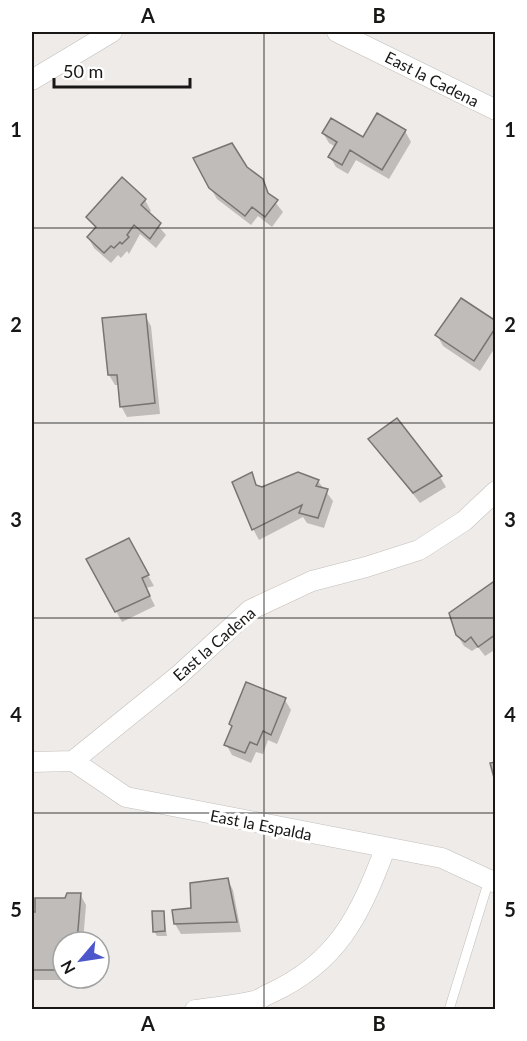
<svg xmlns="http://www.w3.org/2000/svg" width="527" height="1041" font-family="Lato,sans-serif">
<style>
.shadow{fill:#0003}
.building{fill:#c0bcb9;stroke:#787571;stroke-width:1.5}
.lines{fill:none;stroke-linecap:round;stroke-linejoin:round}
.lane-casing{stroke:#c2bebb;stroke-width:10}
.street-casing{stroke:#c2bebb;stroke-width:21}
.lane{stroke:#fff;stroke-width:9}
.street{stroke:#fff;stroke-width:20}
.grid{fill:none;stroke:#181716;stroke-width:1.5;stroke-opacity:0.55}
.labels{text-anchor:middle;stroke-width:6;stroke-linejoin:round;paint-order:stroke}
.street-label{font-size:16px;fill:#181716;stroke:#fff}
.neatline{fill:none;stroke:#181716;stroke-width:2}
.grid-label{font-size:20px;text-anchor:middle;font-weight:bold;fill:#181716}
</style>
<rect width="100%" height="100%" fill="#efebe8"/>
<path class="shadow" d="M405 131 411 142 389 179 356 160 348 174 336 167 330 157 336 147 329 143 323 133 364 139Z
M246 168 262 180 271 197 283 212 272 227 258 216 251 225 217 199 210 187Z
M122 180 145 200 151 211 148 214 166 235 156 248 140 234 129 254 127 251 121 258 118 255 111 263 94 248 88 237 96 229 88 217Z
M145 316 151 326 160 414 127 417 121 406 119 385H115L109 375 104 320Z
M496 323V346L480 371 443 346 437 335Z
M370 439 440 477 446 487 420 503Z
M252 474 258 488 318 481 333 501 324 528 307 523 303 517 259 540 253 529Z
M128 540 154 586 146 588 155 606 122 622 88 559Z
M496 582V649L485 656 478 647 472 651 464 646 457 635Z
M285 700 291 710 277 744 268 740 263 754 256 752 251 763 232 755 226 744 233 728 230 724Z
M227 879 233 890 241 932 181 934 175 924Z
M80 894 86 905 83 942H63L62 980H32V913Z
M163 913 167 936H157L154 931Z"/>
<path class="building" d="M377 113 406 130 382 170 350 150 342 165 328 157 337 142 322 133 331 118 363 137Z
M232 143 247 167 263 179 268 193 278 200 265 217 252 207 245 216 209 188 193 158Z
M122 177 146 199 141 205 161 223 150 239 134 225 127 235 129 237 122 244 120 242 114 248 111 246 104 253 87 237 96 227 86 217Z
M461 298 496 321V327L474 361 435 335Z
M146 314 155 403 120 407 117 375H108L102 318Z
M397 418 442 476 413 493 368 439Z
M252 472 256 485 262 487 298 472 319 480 316 486 328 489 318 518 299 513 302 505 252 530 232 482Z
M129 538 149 575 142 578 150 596 115 612 86 559Z
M496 580V634L478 647 471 637 465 642 456 635 449 613Z
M246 682 286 698 271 735 263 731 257 745 250 742 245 753 224 745 232 726 229 724Z
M496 762V785L490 763Z
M228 878 237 922 174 924 172 910 191 908 190 883Z
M67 893H81L77 942H63V953H56L57 970H32V912H35V898H65Z
M152 911H164L165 931 153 932Z"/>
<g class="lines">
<g class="lane-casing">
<path id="lane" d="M449 1010 489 880"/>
</g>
<g class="street-casing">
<path id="street" d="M337 32 496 110
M32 80 112 32
M73 761 178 676 250 610 312 581 366 567 419 550 464 521 496 491
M32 762 73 761 126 797 442 858 496 883
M195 1010C214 1007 235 1006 254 1001 260 1000 265 995 271 993 338 962 360 915 385 849"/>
</g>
<use href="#lane" class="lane"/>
<use href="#street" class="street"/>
</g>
<path class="grid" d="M264 32V1010M32 228H496M32 423H496M32 618H496M32 813H496"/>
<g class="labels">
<g class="street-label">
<text transform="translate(432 79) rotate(27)" y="6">East la Cadena</text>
<text transform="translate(214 644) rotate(-41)" y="6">East la Cadena</text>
<text transform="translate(261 825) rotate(11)" y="6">East la Espalda</text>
</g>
</g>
<rect width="527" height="1041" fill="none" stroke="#ffffff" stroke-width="66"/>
<g transform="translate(81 960) rotate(241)"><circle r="28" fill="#ffffff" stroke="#a3a2a2" stroke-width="1.5"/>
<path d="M0-4.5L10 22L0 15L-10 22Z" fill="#4d57cc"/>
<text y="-9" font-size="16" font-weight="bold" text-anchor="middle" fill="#181716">N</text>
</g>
<path d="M54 78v9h136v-9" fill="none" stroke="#181716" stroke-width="3"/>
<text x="63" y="78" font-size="18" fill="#181716" stroke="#ffffff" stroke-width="4.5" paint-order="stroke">50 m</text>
<rect x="33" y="33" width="461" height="975" class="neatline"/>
<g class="grid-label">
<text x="148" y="23">A</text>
<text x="379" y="23">B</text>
<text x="16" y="137">1</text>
<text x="510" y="137">1</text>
<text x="16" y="332">2</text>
<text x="510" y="332">2</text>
<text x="16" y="527">3</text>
<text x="510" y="527">3</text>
<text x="16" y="722">4</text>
<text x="510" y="722">4</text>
<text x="16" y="917">5</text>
<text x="510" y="917">5</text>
<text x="148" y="1031">A</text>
<text x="379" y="1031">B</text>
</g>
</svg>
